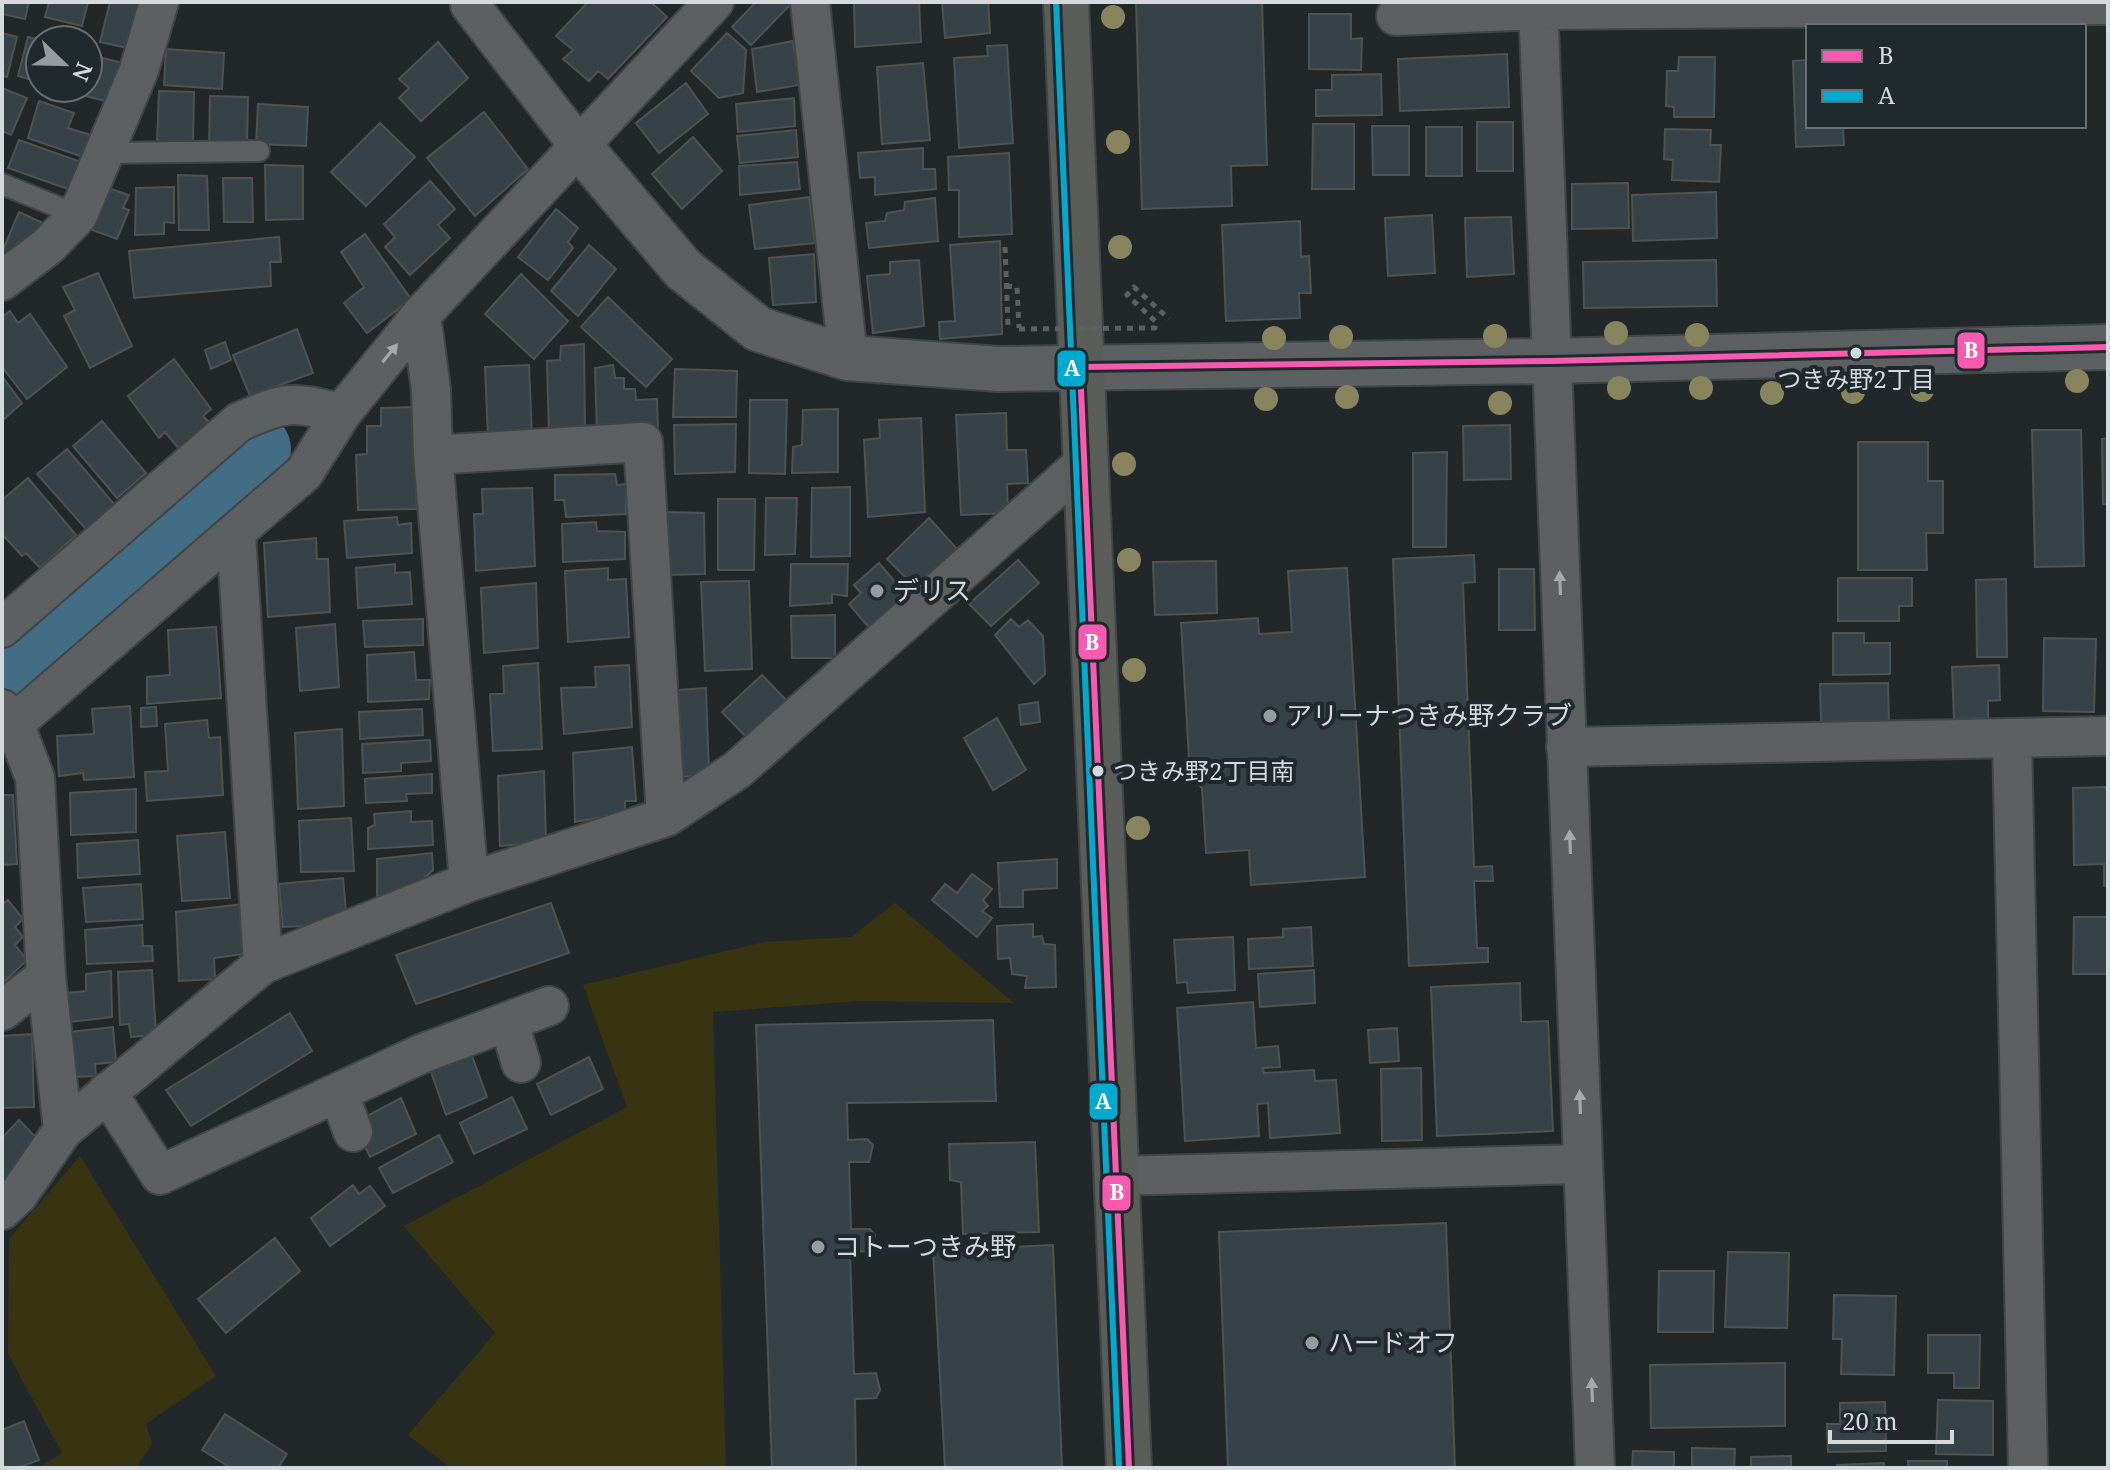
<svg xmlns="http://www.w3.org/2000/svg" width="2110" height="1470" font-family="'Noto Serif','Noto Sans JP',serif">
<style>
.green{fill:#383412}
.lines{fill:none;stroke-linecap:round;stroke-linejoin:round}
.river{stroke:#426d84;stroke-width:74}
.building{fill:#364247;stroke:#4d5254;stroke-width:2}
.service-casing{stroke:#404547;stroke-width:24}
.minor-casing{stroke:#404547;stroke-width:42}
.tertiary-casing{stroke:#404547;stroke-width:48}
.primary-casing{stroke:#404547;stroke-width:48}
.path{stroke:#5d6062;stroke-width:5;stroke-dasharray:6 6;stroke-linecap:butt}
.service{stroke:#5d6062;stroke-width:20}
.minor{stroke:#5d6062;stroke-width:38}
.tertiary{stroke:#5d6062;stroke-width:44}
.primary{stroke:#5b5e58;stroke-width:44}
.path-bridge{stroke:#5d6062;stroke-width:5;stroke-dasharray:6 6;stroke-linecap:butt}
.bus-1-casing{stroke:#1f292e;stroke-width:12}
.bus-2-casing{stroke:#1f292e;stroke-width:12}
.bus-1{stroke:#f75aaf;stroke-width:6}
.bus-2{stroke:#00a9ce;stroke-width:6}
.tree{fill:#88845d}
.oneway{fill:#a4a9ab}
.bus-dot{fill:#d3d9dc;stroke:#1f292e;stroke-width:3}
.poi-dot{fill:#959b9e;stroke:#1f292e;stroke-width:3}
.labels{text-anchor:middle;stroke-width:8;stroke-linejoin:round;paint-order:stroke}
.bus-label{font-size:24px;fill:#d3d9dc;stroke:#1f292e}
.poi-label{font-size:26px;fill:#d3d9dc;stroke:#1f292e;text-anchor:start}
.line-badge{stroke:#1f292e;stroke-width:3}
.badge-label{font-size:22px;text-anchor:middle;font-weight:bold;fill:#fff}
</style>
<rect width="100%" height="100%" fill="#22282a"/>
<path class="green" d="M895 903 1014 1003 859 1001 713 1012 726 1468H451L408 1435 495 1333 404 1226 627 1107 583 985 764 942 851 937Z
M80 1156 216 1376 146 1424 152 1444 136 1468H38L62 1453 8 1354 9 1239Z"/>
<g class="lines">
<path class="river" d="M2 674 254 449"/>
</g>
<path class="building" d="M2 2H29L25 19 2 14Z
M49 2H88L82 26 45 17Z
M110 2H143L132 49 100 42Z
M588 2H651L667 17 608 79 598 71 589 81 563 59 573 50 556 36Z
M756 2 792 3 751 45 732 27Z
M854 2H919L921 42 855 47Z
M942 2H988L990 33 945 38Z
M1136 2H1262L1267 165 1231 166 1232 206 1142 209Z
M1309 14H1351V39L1362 38 1361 70 1309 69Z
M2 33 17 37 7 77 2 76Z
M727 33 746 50 743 93 719 98 691 71Z
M28 37 40 40V82L18 76Z
M793 41 799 85 757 92 752 49Z
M438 42 468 78 421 121 399 98 409 88 399 79Z
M1007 45 1013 143 959 148 954 58 988 56 987 46Z
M166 49 224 53 222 89 164 85Z
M88 54 122 63 113 103 70 92 71 88H88Z
M1507 54 1509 107 1400 111 1398 59Z
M1679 57H1715L1714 117H1674V107L1666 106 1667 71H1678Z
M1808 60V126H1843L1844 145 1796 147 1793 61Z
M923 63 930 140 882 144 877 67Z
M1381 74 1382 115 1316 116V90H1332V75Z
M686 83 708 114 659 153 636 123Z
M2 88 27 98 11 135 2 131Z
M159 91 194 92 193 144 157 143Z
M210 96 248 97 247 147 209 146Z
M794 98 795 126 738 132 736 104Z
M39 101 74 113 68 128 94 136 86 158 28 138Z
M258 104 308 107 306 146 256 144Z
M484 112 528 169 475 216 427 158Z
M1477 122H1513V171H1477Z
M380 123 415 157 366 206 331 172Z
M1313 124H1354V189H1312Z
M1372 126H1409V175H1373Z
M1426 127H1462V176H1426Z
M1665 129 1711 130 1710 145H1721L1719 182 1672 180 1673 160 1664 159Z
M796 130 798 157 740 163 737 136Z
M693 137 722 171 682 209 652 174Z
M19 140 81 162 71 190 8 168Z
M923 148V169H935L936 189 875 195V177L860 178 858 153Z
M1009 153 1012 234 959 237V190H949L948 157Z
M797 162 800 189 740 195 739 166Z
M265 165 303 166V219L266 220Z
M178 175 207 176 209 230H179Z
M223 178H252L253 222H224Z
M430 181 455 209 438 225 450 238 410 275 385 247 395 237 384 224Z
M1628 183 1629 228 1572 229V184Z
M174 187V223L164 222V234L135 235 136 188Z
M111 189 129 195 123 208 129 210 117 239 92 230Z
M1716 192 1717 238 1633 241 1632 195Z
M809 197 815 243 755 249 749 205Z
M935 198 938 241 869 248 866 223 885 221 887 213 904 210 905 202Z
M556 209 578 228 568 242 573 248 548 280 518 257Z
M19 212 47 225 2 263V252Z
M1432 215 1435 273 1388 276 1385 218Z
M1511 217 1514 274 1467 277 1465 218Z
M1300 221 1301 257 1309 256 1311 293H1299L1300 318 1226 321 1222 225Z
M365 234 411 299 367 333 344 303 364 287 341 252Z
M279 237 281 262H270L271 286 134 298 129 251Z
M1000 241 1002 334 940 339 939 322 955 321 950 245Z
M589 245 616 269 578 316 551 291Z
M814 254 816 302 773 305 769 258Z
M919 260 924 326 873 333 867 276 890 274V262Z
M1716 260 1717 306 1584 308 1583 262Z
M98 273 132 346 90 368 64 316 75 310 63 287Z
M521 274 568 321 534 359 485 314Z
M608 297 672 359 646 387 581 327Z
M10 311 18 323 30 314 67 367 27 399 2 367V317Z
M297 329 313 373 250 396 233 355Z
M225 342 231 360 211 369 205 350Z
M584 344 585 432 549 436 547 361 560 360 561 346Z
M174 359 211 409 203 416 212 425 180 450 165 432 159 438 128 396Z
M529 365 532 436 488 437 485 367Z
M613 365 615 378H624V389H635L636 400 657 399 658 430 597 434 595 368Z
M675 369 737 371 736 417H673Z
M2 376 22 403 2 421Z
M750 400H787L785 474 749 473Z
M413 407 417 509 358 510 356 455 367 454V426H381V408Z
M838 409V472L792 473 793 447 802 445 803 410Z
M1006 413 1007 450H1026L1028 483 1007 484 1008 513 961 515 956 415Z
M921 418 925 512 868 517 864 440 880 438 879 420Z
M102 421 146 473 117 498 73 446Z
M736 424 735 472 675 474 674 425Z
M1510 425 1511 479 1464 480 1463 426Z
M2032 430H2081L2084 566 2035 567Z
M2108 438V504H2103L2102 439Z
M1858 442H1928V481H1943V533H1926L1927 570H1858Z
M67 449 114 504 86 529 37 474Z
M1447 452 1446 547H1413V453Z
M615 474 617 485 626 484V514L566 517 564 500H555V475Z
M28 478 76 535 40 568 26 553 22 556 2 534V500Z
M850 487V556L811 557 812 488Z
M532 488 535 566 476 571 474 514H483L482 489Z
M766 498H797L795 554 765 555Z
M718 499H755L754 570H718Z
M664 512 704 513 705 574 666 575Z
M397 517 398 525 411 523 412 553 347 558 344 521Z
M929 518 957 549 917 589 887 559Z
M596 522 597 531 625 532V559L563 562 562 524Z
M316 538 317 559H328L330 612 268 617 264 543Z
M1474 555 1475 582 1463 583 1474 867 1492 866 1493 881H1474L1477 948H1488V962L1409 966 1393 559Z
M1018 560 1039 583 991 626 969 604Z
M1216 561 1217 613 1155 615 1153 562Z
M879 563 908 597 872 631 849 604 861 593 854 585Z
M395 564V573L410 572 412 604 358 608 356 568Z
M791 564H848L847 596 832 594V603L790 606Z
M608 568V580L626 579 629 637 568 642 565 571Z
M1347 568 1365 877 1251 885 1249 850 1206 853 1202 788 1190 775 1181 623 1258 618 1259 634 1292 632 1288 571Z
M1499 569H1534L1535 630H1499Z
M1838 578H1912V606H1899V621H1838Z
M2006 579 2007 657H1977L1976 580Z
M749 581 752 669 705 671 701 582Z
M536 583 538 648 484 653 481 588Z
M835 615V658H792L791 616Z
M423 619V645L365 647 363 621Z
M1011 619 1019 627 1028 620 1043 636 1045 674 1034 684 995 635Z
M335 624 339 687 300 691 296 628Z
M216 627 221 698 147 704V677L170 675 168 630Z
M1833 633H1864V643H1890V674L1833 675Z
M2044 638 2096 639 2094 712 2043 711Z
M414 652 416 680H430L429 699 368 702 367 655Z
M538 663 542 749 493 751 490 694H504L503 666Z
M629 665 632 727 564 734 561 688 596 687 595 667Z
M1999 665 2000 700 1988 701V718L1954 719 1952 667Z
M762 675 789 703 750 741 722 712Z
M1888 683 1889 721 1821 722 1820 684Z
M706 688 709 774 682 777 678 690Z
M1038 702 1040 722 1021 725 1019 705Z
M130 706 134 777 84 780 83 773 59 776 57 736 94 734 92 709Z
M156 707 157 726 141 727V708Z
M422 709 423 735 360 739 359 712Z
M997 718 1026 770 993 790 964 738Z
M207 720 209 738 220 737 223 795 147 801 145 772 168 771 165 724Z
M342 729 344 806 298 809 295 733Z
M430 740 431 761 401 763V771L363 773 362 744Z
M632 747 636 801H625V813L575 822 573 753Z
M544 771 546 842 500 846 498 776Z
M432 774V793L406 794 407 801 366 803 365 779Z
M2108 787V886H2104V864L2074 865 2073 788Z
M136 789V832L71 835 70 793Z
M2 795H13L17 864 2 865Z
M411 811V822L432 821 433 845 368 849V828L375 825 374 814Z
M351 818 354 871 301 872 299 821Z
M225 832 230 898 182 901 177 836Z
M138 840 140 874 78 878 77 844Z
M432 853 433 870 407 894 377 896V859Z
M1057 859V888L1023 890V907H1000L998 863Z
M972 874 992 889 983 900 988 906 982 911 992 918 977 937 932 900 945 884 957 893Z
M343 878 346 911 304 926 283 927 279 884Z
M141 884 143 919 86 922 83 888Z
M8 900 23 919 15 927 23 937 15 945 27 960 5 981 2 978V905Z
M551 903 569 953 416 1004 396 955Z
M242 904 244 954 214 958 215 979 179 981 176 912Z
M2074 917H2108V974H2073Z
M1033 924V937L1042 936 1044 944 1055 945 1056 987 1025 988 1027 976 1012 974 1010 958 998 959 997 926Z
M142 925 143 946H152L153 961 87 964 85 930Z
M1311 927 1313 966 1249 969 1248 939 1283 937V929Z
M1233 937 1235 990 1188 993 1187 982 1177 983 1174 940Z
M152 970 156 1035 131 1037 129 1024 120 1025 118 972Z
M1314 970 1315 1003 1260 1007 1258 974Z
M111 971 112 1017 70 1022 68 993 86 991V974Z
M1520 983 1521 1022 1548 1021 1553 1131 1437 1136 1431 987Z
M1253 1002 1256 1048 1278 1046 1280 1067 1263 1068 1264 1073 1314 1070 1315 1081 1336 1080 1340 1133 1270 1138 1268 1103 1257 1104 1259 1136 1185 1141 1177 1008Z
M290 1013 312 1051 191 1126 166 1090Z
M993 1020 996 1101 847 1103 848 1140 867 1139 873 1145 869 1162H849L851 1229H870L875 1235 871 1251 850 1252 854 1374 876 1373 880 1390 876 1398 855 1399 856 1468H772L756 1025Z
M113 1027 116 1062 95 1064 96 1076 74 1077 71 1032Z
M1397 1028 1399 1061 1370 1063 1368 1030Z
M32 1034 34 1107 2 1108V1036Z
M471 1053 487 1097 446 1115 430 1069Z
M589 1057 603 1089 551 1115 537 1084Z
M1421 1068 1422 1140 1382 1141 1381 1069Z
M512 1097 527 1129 474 1154 460 1123Z
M401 1098 416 1134 370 1157 354 1123Z
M19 1120 44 1146 9 1186 2 1179V1138Z
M439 1135 453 1162 393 1193 379 1168Z
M1035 1142 1039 1232 963 1234 961 1182 950 1180 949 1144Z
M353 1185 359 1194 370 1186 385 1206 330 1246 311 1218Z
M1446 1223 1455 1468H1228L1219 1232Z
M275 1238 300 1271 226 1333 198 1299Z
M1053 1245 1062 1468H945L933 1251Z
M1728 1252 1789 1253 1787 1328 1725 1327Z
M1659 1271H1714L1713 1332H1658Z
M1834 1295 1896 1296 1894 1375 1841 1374 1842 1339H1833Z
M1928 1335H1980L1979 1388H1954V1373H1928Z
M1785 1363V1426L1651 1428 1650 1365Z
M1938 1400 1993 1401V1455L1936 1454Z
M1885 1402 1886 1451 1828 1452 1827 1424H1840V1403Z
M225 1414 287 1454 278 1468H231L202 1450Z
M24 1421 39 1460 18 1468H2V1430Z
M1692 1448 1735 1449 1734 1468H1692Z
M1633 1451 1674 1452V1468H1632Z
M1791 1456V1468H1751V1457Z
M1908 1461H1947V1468H1908Z
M1884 1463V1468H1837V1465Z"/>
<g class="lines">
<g class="service-casing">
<path id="service" d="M107 153 259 151
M2 184 78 215"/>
</g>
<g class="minor-casing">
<path id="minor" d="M810 2 848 358
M1538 2 1595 1468
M470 5 578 145
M1396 16 1538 10 2108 5
M2 281 48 246 78 215 139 70 159 2
M421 315 431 390 433 455 469 882
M433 455 643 442 666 817
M236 534 263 964
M2 628 239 422C284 402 293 400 341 414
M2 709 14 723 35 778 46 976 63 1130
M2 734 304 473 341 414 421 315 714 2
M2012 738 2028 1468
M1566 747 2108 736
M2 1011 46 976
M509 1023 521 1063
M107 1092 160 1175 421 1054 549 1006
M339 1094 353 1132
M1118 1176 1583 1164
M2 1210 18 1195 63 1130 263 964 469 882 666 817 737 770 1085 462"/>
</g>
<g class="tertiary-casing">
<path id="tertiary" d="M578 145 683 269 758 329 848 358 999 369 1551 361 2108 347"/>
</g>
<g class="primary-casing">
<path id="primary" d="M1066 2 1129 1468"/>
</g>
<path class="path" d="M1005 247 1008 326
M1006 286 1017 287 1019 328
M1155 321 1127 295 1134 287 1169 319"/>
<use href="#service" class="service"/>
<use href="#minor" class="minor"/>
<use href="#tertiary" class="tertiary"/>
<use href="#primary" class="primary"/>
<path class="path-bridge" d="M1019 329 1155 328V321"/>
<g class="bus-1-casing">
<path id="bus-1" d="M1080 367 1129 1468
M1080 367 1551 361 2108 347"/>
</g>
<g class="bus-2-casing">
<path id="bus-2" d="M1056 2 1119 1468"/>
</g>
<use href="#bus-1" class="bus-1"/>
<use href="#bus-2" class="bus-2"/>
</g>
<g class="tree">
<circle cx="1113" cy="17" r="12"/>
<circle cx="1118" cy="142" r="12"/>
<circle cx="1120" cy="247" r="12"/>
<circle cx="1616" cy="333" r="12"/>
<circle cx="1697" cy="335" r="12"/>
<circle cx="1495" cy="336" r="12"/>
<circle cx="1341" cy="337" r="12"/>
<circle cx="1274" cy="338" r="12"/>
<circle cx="2077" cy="381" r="12"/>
<circle cx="1619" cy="388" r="12"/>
<circle cx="1701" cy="388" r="12"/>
<circle cx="1922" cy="390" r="12"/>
<circle cx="1853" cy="392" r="12"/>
<circle cx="1772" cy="393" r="12"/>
<circle cx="1347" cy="397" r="12"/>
<circle cx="1266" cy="399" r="12"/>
<circle cx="1500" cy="403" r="12"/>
<circle cx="1124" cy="464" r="12"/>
<circle cx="1129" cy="560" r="12"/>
<circle cx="1134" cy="670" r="12"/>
<circle cx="1138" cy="828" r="12"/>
</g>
<defs><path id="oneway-solid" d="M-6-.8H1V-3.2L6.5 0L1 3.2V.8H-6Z" transform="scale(2)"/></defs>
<g class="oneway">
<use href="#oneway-solid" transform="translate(390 353) rotate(-51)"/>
<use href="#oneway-solid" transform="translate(1560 583) rotate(-92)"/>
<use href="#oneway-solid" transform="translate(1570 842) rotate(-92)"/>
<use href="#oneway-solid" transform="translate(1580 1102) rotate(-92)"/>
<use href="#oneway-solid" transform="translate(1592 1390) rotate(-92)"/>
</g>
<g class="bus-dot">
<circle cx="1856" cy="353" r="7"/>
<circle cx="1098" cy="771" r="7"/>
</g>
<g class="poi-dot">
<circle cx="877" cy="591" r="8"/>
<circle cx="1270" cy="716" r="8"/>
<circle cx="818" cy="1247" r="8"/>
<circle cx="1312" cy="1343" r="8"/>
</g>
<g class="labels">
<g class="bus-label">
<text x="1856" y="388">つきみ野2丁目</text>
<text x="1113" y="780" text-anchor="start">つきみ野2丁目南</text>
</g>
<g class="poi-label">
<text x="893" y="600">デリス</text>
<text x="1286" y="725">アリーナつきみ野クラブ</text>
<text x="834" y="1256">コトーつきみ野</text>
<text x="1328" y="1352">ハードオフ</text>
</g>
</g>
<g class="line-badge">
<rect x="1956" y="331" width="30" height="39" rx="8" fill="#f75aaf"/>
<rect x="1056" y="349" width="31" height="39" rx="8" fill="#00a9ce"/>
<rect x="1077" y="623" width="31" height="38" rx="8" fill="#f75aaf"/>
<rect x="1088" y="1082" width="31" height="39" rx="8" fill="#00a9ce"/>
<rect x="1101" y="1174" width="31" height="38" rx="8" fill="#f75aaf"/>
</g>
<g class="badge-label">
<text x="1971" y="358">B</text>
<text x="1072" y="376">A</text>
<text x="1092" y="650">B</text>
<text x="1103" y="1109">A</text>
<text x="1117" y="1200">B</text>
</g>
<rect width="2110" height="1470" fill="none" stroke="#d3d9dc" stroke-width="8"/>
<rect x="1806" y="24" width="280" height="104" fill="#1f292e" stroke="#676f74" stroke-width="2"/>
<rect x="1822" y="50" width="40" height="12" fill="#f75aaf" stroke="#676f74" stroke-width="2"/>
<text x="1878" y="64" font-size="24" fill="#d3d9dc">B</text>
<rect x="1822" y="90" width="40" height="12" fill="#00a9ce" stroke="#676f74" stroke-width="2"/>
<text x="1878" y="104" font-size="24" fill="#d3d9dc">A</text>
<g transform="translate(64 64) rotate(113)"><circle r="38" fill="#1f292e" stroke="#676f74" stroke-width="2"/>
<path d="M0-6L14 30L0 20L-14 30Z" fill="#959b9e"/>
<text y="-12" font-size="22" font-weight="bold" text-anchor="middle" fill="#d3d9dc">N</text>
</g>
<path d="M1830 1430v12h122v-12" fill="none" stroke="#d3d9dc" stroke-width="4"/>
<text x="1842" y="1430" font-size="24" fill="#d3d9dc" stroke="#1f292e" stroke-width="6" paint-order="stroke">20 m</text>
</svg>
